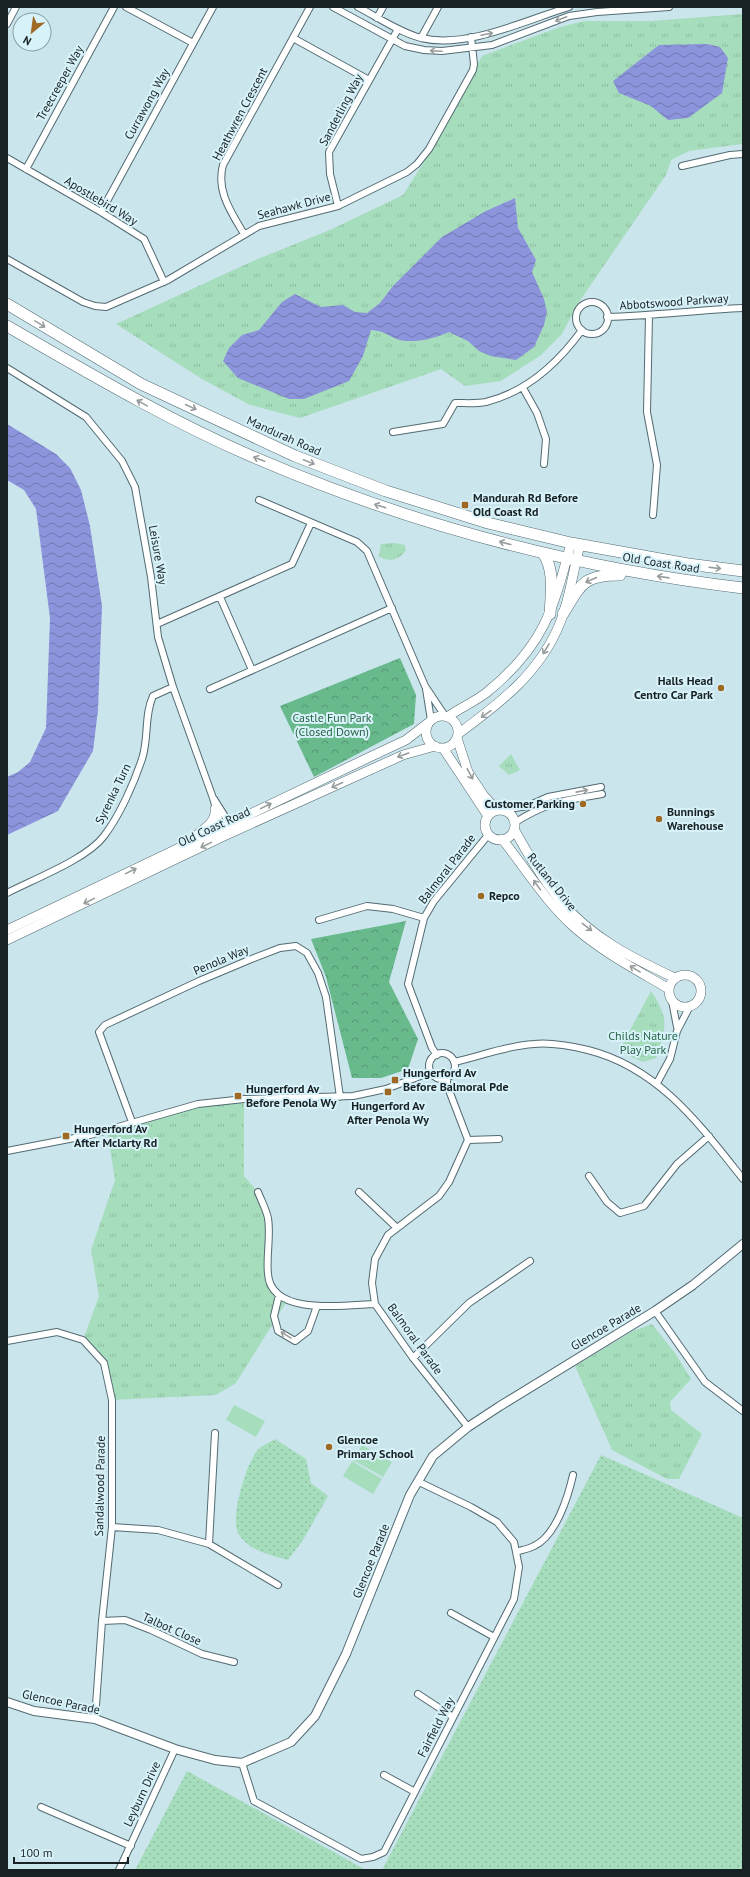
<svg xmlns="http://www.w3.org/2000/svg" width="750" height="1877" font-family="'PT Sans',sans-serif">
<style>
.grass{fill:url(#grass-dots)}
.forest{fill:url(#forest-crowns)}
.park{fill:url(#park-tufts)}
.pitch{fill:#a6ddbc}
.water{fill:url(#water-waves)}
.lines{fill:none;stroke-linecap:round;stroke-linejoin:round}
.street-casing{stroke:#536b72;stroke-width:8}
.secondary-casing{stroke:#536b72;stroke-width:10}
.primary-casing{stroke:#536b72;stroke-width:10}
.highway-casing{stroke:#536b72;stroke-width:12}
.street{stroke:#fff;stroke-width:6}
.secondary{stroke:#fff;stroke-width:8}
.primary{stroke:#fff;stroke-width:9}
.highway{stroke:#fff;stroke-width:11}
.oneway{stroke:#979c9d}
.poi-dot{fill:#9f6823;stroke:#d8f2fa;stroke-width:1.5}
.labels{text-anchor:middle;stroke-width:4;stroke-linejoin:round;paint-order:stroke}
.street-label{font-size:12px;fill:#182225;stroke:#d8f2fa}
.poi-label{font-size:12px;font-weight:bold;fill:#182225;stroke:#d8f2fa;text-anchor:start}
.park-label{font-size:12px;fill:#286445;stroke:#d8f2fa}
</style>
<defs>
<pattern id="grass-dots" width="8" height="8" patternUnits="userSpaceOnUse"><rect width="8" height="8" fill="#a6ddbc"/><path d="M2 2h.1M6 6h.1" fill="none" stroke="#8ebda1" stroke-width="1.8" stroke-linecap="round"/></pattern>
<pattern id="forest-crowns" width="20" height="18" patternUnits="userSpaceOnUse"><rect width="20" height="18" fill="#68ba8c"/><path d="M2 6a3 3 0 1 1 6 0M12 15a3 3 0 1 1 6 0" fill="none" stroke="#559772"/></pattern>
<pattern id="park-tufts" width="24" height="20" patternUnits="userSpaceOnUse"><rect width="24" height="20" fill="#a6ddbc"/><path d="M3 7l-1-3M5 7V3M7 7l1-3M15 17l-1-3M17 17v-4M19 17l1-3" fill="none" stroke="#8ebda1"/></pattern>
<pattern id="water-waves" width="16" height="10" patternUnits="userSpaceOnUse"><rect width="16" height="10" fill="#8c94dc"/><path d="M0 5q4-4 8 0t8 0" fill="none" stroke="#7178b2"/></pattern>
</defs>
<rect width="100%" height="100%" fill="#cbe5ed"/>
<path class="grass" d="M275 1439 306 1459 311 1483 328 1496 303 1540 288 1560C271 1555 248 1551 238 1533 230 1518 246 1464 257 1451 261 1446 270 1442 275 1439Z
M601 1455 743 1518V1870H382Z
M187 1771 366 1870H135Z"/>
<path class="forest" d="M400 658 416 695 414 724 314 777 280 706Z
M406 921 389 982 418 1039 408 1069 381 1078H352L326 977 311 939Z"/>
<path class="park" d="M743 14V144L689 151 671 160 666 175 577 305 562 334 541 355 501 381 465 386 441 369 300 418 250 405 202 379 116 324 253 261 332 229 403 195 433 148 482 56 560 27 584 21H651Z
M395 543 405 545 406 550C400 560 388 563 379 556L381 544Z
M511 754 520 770 509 775 499 766Z
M651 991C669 1018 667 1028 656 1058L643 1062 619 1051Z
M244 1099V1176L258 1192 268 1218V1276L275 1292 287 1301 236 1383 216 1395 112 1400 104 1363 83 1340 99 1296 91 1250 115 1180 107 1130 168 1111Z
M652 1324 675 1353 691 1379 670 1402 671 1410 702 1434 679 1479H667L612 1450 575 1366 633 1331Z"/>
<path class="pitch" d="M234 1405 265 1421 256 1437 226 1420Z
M362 1445 392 1462 383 1477 353 1460Z
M352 1461 382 1479 373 1494 343 1476Z"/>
<path class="water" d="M707 44 720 47 728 58 722 93 688 118 668 120 651 106 619 93 613 81 659 45Z
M515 198 518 228 536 260 532 272 544 299 547 312 544 325 534 347 516 360 491 356 479 351 468 341 449 332C434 339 410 345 394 338 384 333 383 331 371 330L363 356 349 381 304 399H289L238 378 223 361 229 348 242 335 259 330 282 302 295 294 321 307 343 305 355 312 367 313 380 303 393 286 442 237 486 211Z
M7 424 56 454 70 468 81 490 90 526 102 606 98 710 93 751 58 811 7 835V777L18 772 30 762 46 728 50 618 36 509 24 490 7 480Z"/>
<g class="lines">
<g class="street-casing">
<path id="street" d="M126 7 193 43
M333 7 405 46 424 50 442 51 492 45 569 16 597 12 669 7
M358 7C379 18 399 32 421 38 467 49 526 20 569 7
M377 18 383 7
M7 24 16 7
M293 38 369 80
M421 38 438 7
M7 158 101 212 144 239 164 282
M682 166 730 155 743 154
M26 169 114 7
M338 206 330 174 329 152 398 29
M101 212 213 7
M244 234C231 212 216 191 223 165L310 7
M7 259 83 302 95 306 106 307 168 280 259 226 338 206 407 172 417 164 429 149 473 70 474 64 471 37
M576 318a16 16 0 1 1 32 0a16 16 0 1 1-32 0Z
M649 316 647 412 657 465 653 515
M607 317C653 316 697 310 743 308
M7 368 86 417 122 461 135 487 151 577 158 637 173 687 213 798 222 830
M523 388 537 413 546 439 544 464
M393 432 443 424 455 403C465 403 476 404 486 402 526 392 558 363 582 330
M259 500 357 542 367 551 425 686 445 716
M220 597 252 670
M157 624 292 564 311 523
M210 689 392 608
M426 689 431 720
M214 799 231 826
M503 810 528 806 548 797 601 787
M514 823C547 802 565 800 602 794
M7 893C34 879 87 859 104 836 120 815 134 783 142 759 149 738 144 715 153 696L173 687
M319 920 367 906 393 909 424 918
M672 1001 677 1027
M429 1066a13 13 0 1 1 26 0a13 13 0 1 1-26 0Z
M437 1055 432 1048 408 984 424 918 434 901 489 834
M454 1062C482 1056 504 1046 534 1044 552 1042 571 1046 588 1050 659 1068 700 1125 743 1179
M447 1078V1085L468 1140 449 1182 439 1196 388 1235 375 1259 372 1283 375 1304 413 1358 468 1427
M657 1083 670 1059 677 1031 690 1006
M132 1122 99 1032 105 1025 199 981 249 960 280 948 296 946 307 953 318 973 326 997 340 1097
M468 1140 499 1139
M7 1151 90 1135 198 1104 244 1099 353 1096 386 1089 431 1072
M589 1176 607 1202 620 1213 644 1206 677 1164 709 1136
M258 1192C261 1200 266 1209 268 1218 271 1236 266 1256 268 1274 271 1317 346 1305 375 1304
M359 1192 396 1227
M279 1295 274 1316 278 1331 295 1341 308 1331 317 1306
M655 1311 705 1382 743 1411
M7 1341 57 1332 83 1340 104 1363 112 1400V1527L102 1621 95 1719
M413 1358 469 1303 530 1261
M112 1527 158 1530 209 1544 278 1585
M209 1544 215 1433
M516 1552C522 1550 528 1549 534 1546 556 1536 568 1497 573 1475
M451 1613 494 1637
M102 1621 125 1620 151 1630 202 1654 234 1662
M418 1694 453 1717
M242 1763 254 1801 361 1859 373 1857 384 1852 514 1599 519 1567 514 1542 497 1522 471 1507 419 1482
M384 1775 415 1792
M41 1807 131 1846
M119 1870 175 1749"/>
</g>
<g class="secondary-casing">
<path id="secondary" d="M7 1702 34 1711 95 1719 175 1749 215 1760 242 1763 291 1742 315 1716 346 1654 410 1495 433 1456 468 1427 500 1406 655 1311 693 1285 743 1244"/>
</g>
<g class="primary-casing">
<path id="primary" d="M426 732a16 16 0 1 1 32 0a16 16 0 1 1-32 0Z
M447 717C460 708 474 702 486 693 543 647 553 611 571 543
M458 734C500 703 540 673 560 623 570 598 573 571 580 545
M457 738 468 772 484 796 497 810
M443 748 488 816
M485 825a15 15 0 1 1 30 0a15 15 0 1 1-30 0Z
M514 829C528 854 542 879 561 901 590 937 634 959 675 978
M197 835C205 828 217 821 215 809
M502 839C525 868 546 902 574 927 602 952 637 970 669 989
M7 930 374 755 406 740 428 723
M7 940 224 836 403 755 435 746
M669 991a16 16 0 1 1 32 0a16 16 0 1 1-32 0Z"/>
</g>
<g class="highway-casing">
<path id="highway" d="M7 304 141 384 295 456 386 491 488 523 571 543 688 564 743 571
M7 326C87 372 166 419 251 456 408 524 574 568 743 588
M543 553C555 570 551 594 550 614
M563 614C581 584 583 575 620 575"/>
</g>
<use href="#street" class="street"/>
<use href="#secondary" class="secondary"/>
<use href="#primary" class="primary"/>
<use href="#highway" class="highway"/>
</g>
<defs><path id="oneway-shaft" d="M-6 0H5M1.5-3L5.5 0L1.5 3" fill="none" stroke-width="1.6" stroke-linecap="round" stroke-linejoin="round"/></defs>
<g class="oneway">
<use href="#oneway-shaft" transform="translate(561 19) rotate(159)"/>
<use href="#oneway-shaft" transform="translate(487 34) rotate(-12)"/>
<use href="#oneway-shaft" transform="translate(436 51) rotate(-177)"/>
<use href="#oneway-shaft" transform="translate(40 324) rotate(31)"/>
<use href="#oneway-shaft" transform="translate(142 403) rotate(-151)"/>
<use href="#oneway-shaft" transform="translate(191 407) rotate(25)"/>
<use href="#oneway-shaft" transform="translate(259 459) rotate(-159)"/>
<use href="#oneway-shaft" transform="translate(309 462) rotate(22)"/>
<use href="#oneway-shaft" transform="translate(380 506) rotate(-162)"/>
<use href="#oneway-shaft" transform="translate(505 543) rotate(-165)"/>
<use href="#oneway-shaft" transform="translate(715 568) rotate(7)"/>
<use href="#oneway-shaft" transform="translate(663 577) rotate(-172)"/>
<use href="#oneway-shaft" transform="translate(591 580) rotate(156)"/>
<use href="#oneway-shaft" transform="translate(546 649) rotate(121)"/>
<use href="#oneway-shaft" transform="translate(486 714) rotate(145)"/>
<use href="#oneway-shaft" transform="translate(403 755) rotate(160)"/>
<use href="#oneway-shaft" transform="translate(470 774) rotate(62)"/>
<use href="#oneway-shaft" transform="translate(337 785) rotate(155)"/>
<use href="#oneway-shaft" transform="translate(582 791) rotate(-11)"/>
<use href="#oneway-shaft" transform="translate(266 806) rotate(-26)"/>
<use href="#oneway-shaft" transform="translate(206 845) rotate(154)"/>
<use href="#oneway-shaft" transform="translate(131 871) rotate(-26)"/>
<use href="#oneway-shaft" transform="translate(537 885) rotate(-126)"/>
<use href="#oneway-shaft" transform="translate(89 901) rotate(154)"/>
<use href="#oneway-shaft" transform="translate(587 927) rotate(38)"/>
<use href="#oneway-shaft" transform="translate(635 969) rotate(-149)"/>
<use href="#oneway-shaft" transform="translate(286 1335) rotate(-148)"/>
</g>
<g class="poi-dot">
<rect x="461" y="501" width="8" height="8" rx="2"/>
<circle cx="721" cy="688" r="4"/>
<circle cx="583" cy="804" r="4"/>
<circle cx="659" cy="819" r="4"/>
<circle cx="481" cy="896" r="4"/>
<rect x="391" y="1076" width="8" height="8" rx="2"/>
<rect x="384" y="1088" width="8" height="8" rx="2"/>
<rect x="234" y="1092" width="8" height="8" rx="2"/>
<rect x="62" y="1132" width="8" height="8" rx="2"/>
<circle cx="329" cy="1447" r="4"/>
</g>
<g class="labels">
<g class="street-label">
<text transform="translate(60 83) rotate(-61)" y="4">Treecreeper Way</text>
<text transform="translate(147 104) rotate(-61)" y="4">Currawong Way</text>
<text transform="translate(341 110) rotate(-62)" y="4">Sanderling Way</text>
<text transform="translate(240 114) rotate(-62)" y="4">Heathwren Crescent</text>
<text transform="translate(101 201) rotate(31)" y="4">Apostlebird Way</text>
<text transform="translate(294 206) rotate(-15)" y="4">Seahawk Drive</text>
<text transform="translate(674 302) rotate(-4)" y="4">Abbotswood Parkway</text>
<text transform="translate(284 436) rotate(24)" y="4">Mandurah Road</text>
<text transform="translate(158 555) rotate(80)" y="4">Leisure Way</text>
<text transform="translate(661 563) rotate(9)" y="4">Old Coast Road</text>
<text transform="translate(113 794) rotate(-64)" y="4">Syrenka Turn</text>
<text transform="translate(214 827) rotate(-25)" y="4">Old Coast Road</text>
<text transform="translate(447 869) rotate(-52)" y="4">Balmoral Parade</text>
<text transform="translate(552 882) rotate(51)" y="4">Rutland Drive</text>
<text transform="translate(221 960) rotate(-23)" y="4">Penola Way</text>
<text transform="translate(606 1327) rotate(-31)" y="4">Glencoe Parade</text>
<text transform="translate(415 1339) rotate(54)" y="4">Balmoral Parade</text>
<text transform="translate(100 1486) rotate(-89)" y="4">Sandalwood Parade</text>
<text transform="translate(371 1561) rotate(-68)" y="4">Glencoe Parade</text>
<text transform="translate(172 1629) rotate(24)" y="4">Talbot Close</text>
<text transform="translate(61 1702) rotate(12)" y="4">Glencoe Parade</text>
<text transform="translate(436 1727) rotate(-63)" y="4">Fairfield Way</text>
<text transform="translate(142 1794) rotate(-65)" y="4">Leyburn Drive</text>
</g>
<g class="poi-label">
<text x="473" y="502">Mandurah Rd Before<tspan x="473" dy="14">Old Coast Rd</tspan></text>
<text x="713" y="685" text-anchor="end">Halls Head<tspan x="713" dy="14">Centro Car Park</tspan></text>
<text x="575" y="808" text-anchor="end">Customer Parking</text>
<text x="667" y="816">Bunnings<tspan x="667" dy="14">Warehouse</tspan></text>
<text x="489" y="900">Repco</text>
<text x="403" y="1077">Hungerford Av<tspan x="403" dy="14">Before Balmoral Pde</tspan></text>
<text x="246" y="1093">Hungerford Av<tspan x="246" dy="14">Before Penola Wy</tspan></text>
<text x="388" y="1110" text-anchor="middle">Hungerford Av<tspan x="388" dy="14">After Penola Wy</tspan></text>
<text x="74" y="1133">Hungerford Av<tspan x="74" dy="14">After Mclarty Rd</tspan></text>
<text x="337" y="1444">Glencoe<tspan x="337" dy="14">Primary School</tspan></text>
</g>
<g class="park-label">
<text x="332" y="722">Castle Fun Park<tspan x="332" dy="14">(Closed Down)</tspan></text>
<text x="643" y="1040">Childs Nature<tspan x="643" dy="14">Play Park</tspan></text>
</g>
</g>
<rect width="750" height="1877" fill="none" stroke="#182225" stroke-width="16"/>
<g transform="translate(32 32) rotate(209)"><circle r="19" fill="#d8f2fa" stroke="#8b9fa5"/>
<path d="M0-3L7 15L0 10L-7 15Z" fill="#9f6823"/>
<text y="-6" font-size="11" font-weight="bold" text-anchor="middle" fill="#182225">N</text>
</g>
<path d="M14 1857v6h114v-6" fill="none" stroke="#182225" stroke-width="2"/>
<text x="20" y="1857" font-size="12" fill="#182225" stroke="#d8f2fa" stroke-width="3" paint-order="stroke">100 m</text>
</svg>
